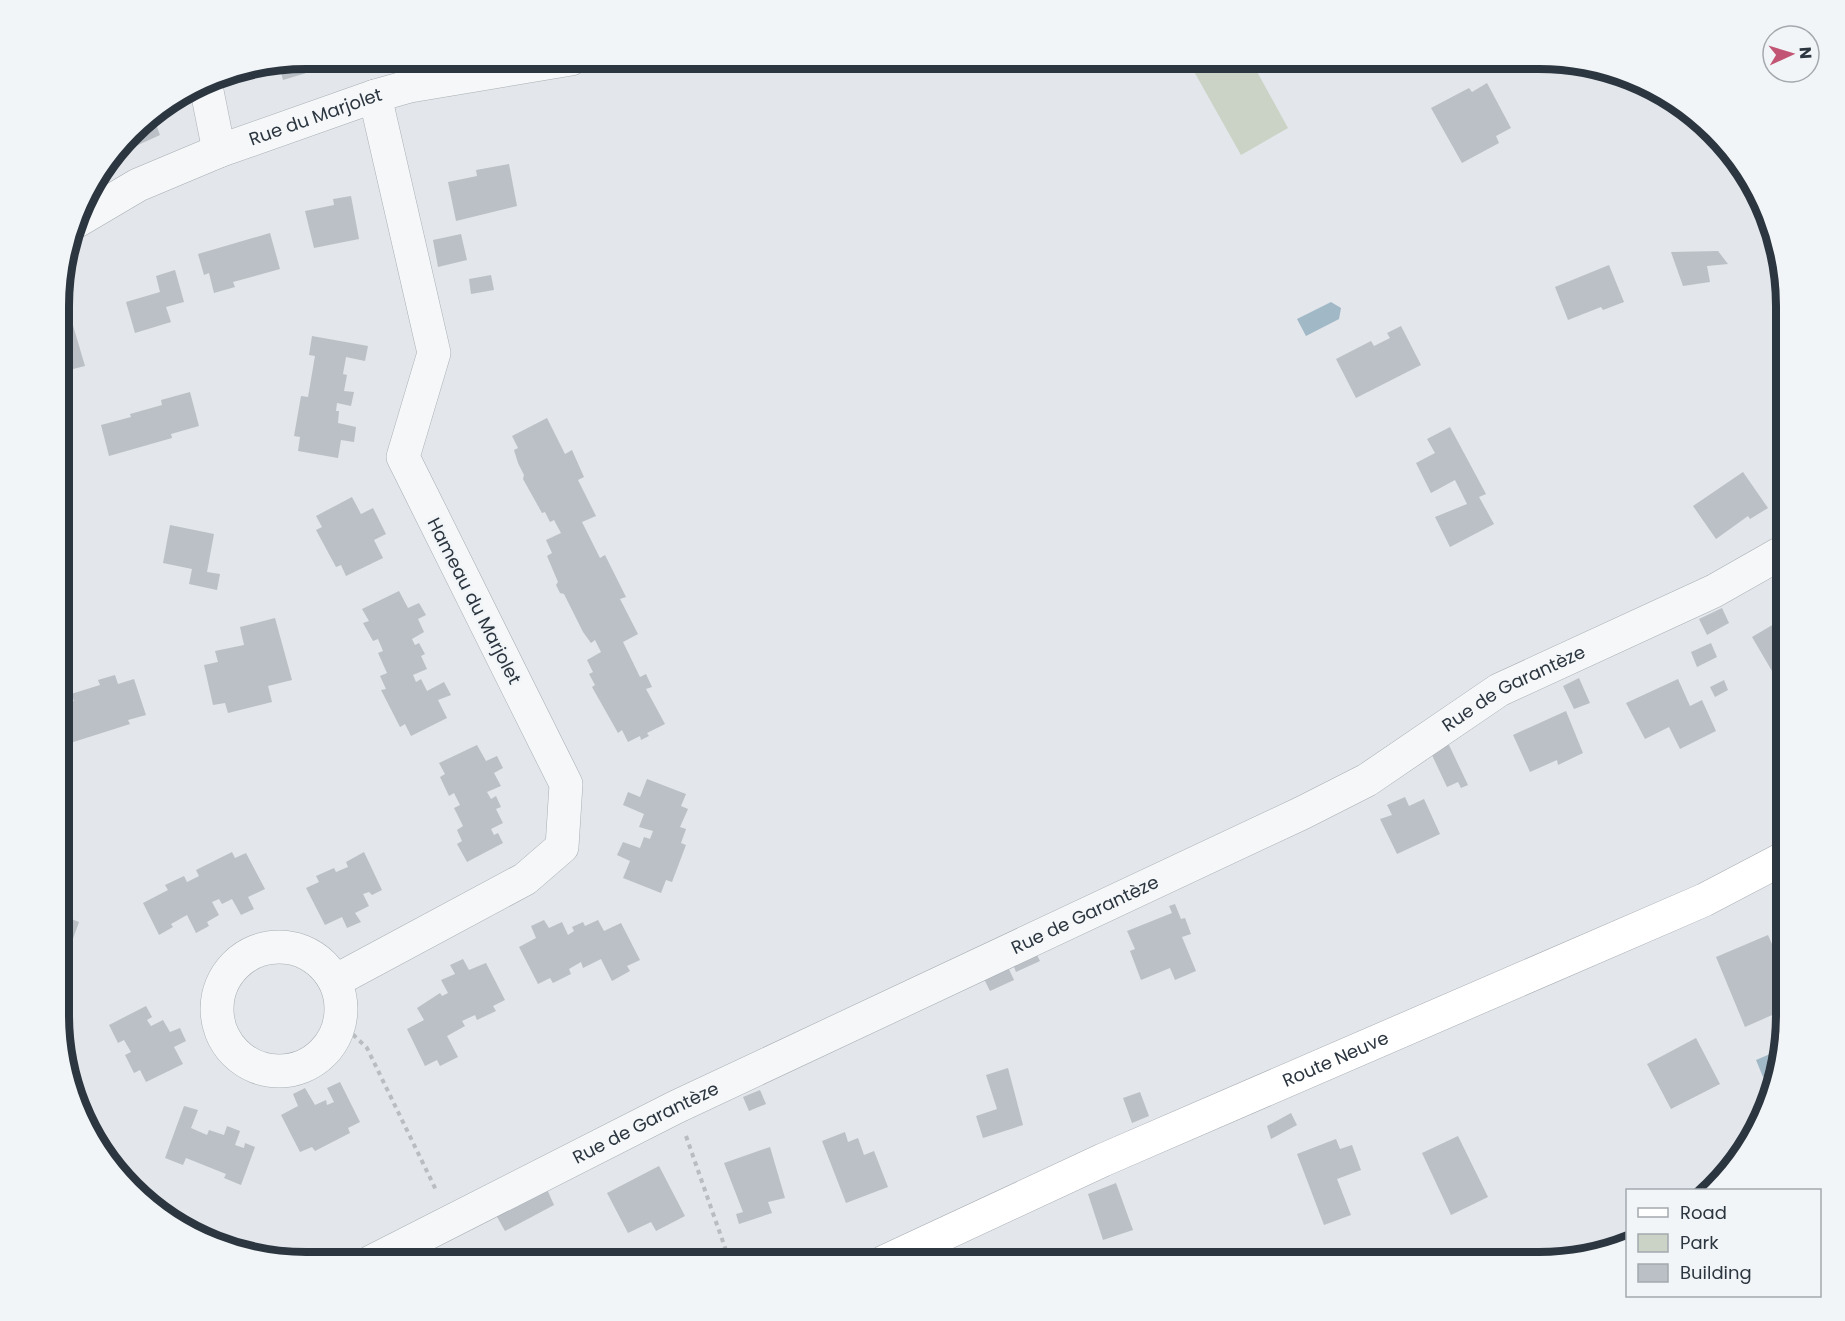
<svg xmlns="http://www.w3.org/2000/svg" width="1845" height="1321" font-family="Poppins,sans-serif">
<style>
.green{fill:#cad3c5}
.water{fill:#a1b8c6}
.building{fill:#bac0c6}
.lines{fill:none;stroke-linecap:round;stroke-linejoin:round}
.street-casing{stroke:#a8aeb4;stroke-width:34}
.secondary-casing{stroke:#a8aeb4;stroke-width:34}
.path{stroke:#b9bdc1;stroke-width:4;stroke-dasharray:4.5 4.5;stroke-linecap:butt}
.street{stroke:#f5f7f8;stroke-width:33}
.secondary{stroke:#fff;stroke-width:33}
.labels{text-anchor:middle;stroke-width:5;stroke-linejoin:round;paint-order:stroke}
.street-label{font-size:18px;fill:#2c3640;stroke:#f2f5f7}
.rim{fill:none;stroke:#2c3640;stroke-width:8}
</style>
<rect width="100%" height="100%" fill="#e3e6ea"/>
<path class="green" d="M1187 59H1250L1288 128 1241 155Z"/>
<path class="water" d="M1331 302 1341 308 1339 319 1306 336 1297 319Z
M1782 1049 1778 1071 1763 1077 1756 1060Z"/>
<path class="building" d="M306 59H331L333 65 283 80 279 64Z
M1487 83 1511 128 1496 136 1499 143 1462 163 1431 108 1469 88 1472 92Z
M152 114 160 135 116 155 142 120Z
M509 164 517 206 456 221 448 182 477 176 476 170Z
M351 196 359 239 314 248 305 211 334 205 333 199Z
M270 233 280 269 233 282 235 287 214 293 209 273 204 275 198 254Z
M461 234 467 260 438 267 433 240Z
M1718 251 1728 264 1707 266 1710 282 1683 286 1671 252Z
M1609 265 1624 302 1603 310 1601 307 1568 320 1555 287Z
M175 270 184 302 166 307 171 322 135 333 126 302 160 292 156 276Z
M491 275 494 290 471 294 469 279Z
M72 322 85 366 61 372V325Z
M1401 326 1421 365 1356 398 1336 359 1371 341 1374 346 1390 338 1387 333Z
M312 336 368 346 365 361 346 357 343 374 347 375 344 391 354 392 351 406 337 403 336 411H339L338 423 356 427 354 442 341 440 338 458 298 451 300 437 294 436 301 396 308 397 315 356 309 355Z
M190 392 199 426 171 434 172 438 109 456 101 425 131 417 130 414 162 405 161 400Z
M547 418 565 454 572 450 584 477 578 480 596 516 582 522 600 558 605 555 626 597 620 599 638 634 623 642 640 677 646 674 652 687 646 689 665 724 647 733 649 736 641 740 640 736 628 742 622 730 618 733 592 687 595 685 589 674 593 672 587 660 601 652 595 640 591 643 583 632 564 594 560 593 556 585 558 582 547 556 552 553 546 540 561 533 554 520 550 522 545 512 542 513 523 479 524 475 518 463 514 450 518 448 512 436Z
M1450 427 1486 494 1479 497 1494 524 1450 547 1435 517 1467 504 1455 480 1431 493 1416 463 1435 453 1427 439Z
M1743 472 1768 508 1750 519 1748 516 1716 539 1693 506Z
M352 497 361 514 373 508 386 534 374 540 383 558 346 576 341 565 336 567 316 530 322 527 316 516Z
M170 525 214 534 207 572 220 574 217 590 189 584 192 569 163 563Z
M399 591 408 608 419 603 426 615 418 619 424 632 412 639 415 645 419 643 425 654 421 656 427 669 413 675 416 682 421 679 427 691 444 682 451 695 438 700 447 718 411 736 405 724 400 727 381 690 386 689 380 676 387 673 378 653 383 651 378 639 373 641 363 623 369 621 362 609Z
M1722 608 1729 623 1707 635 1699 619Z
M1786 617V663L1772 671 1752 637Z
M275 618 292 680 268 686 272 702 228 713 225 703 213 705 204 665 218 662 215 651 244 645 240 627Z
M1711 643 1717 657 1697 667 1691 652Z
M115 675 118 684 134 679 146 715 128 720 130 724 64 745 61 734V705L74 701 71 694 100 685 98 680Z
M1579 678 1590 703 1574 709 1563 686Z
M1678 679 1690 706 1702 700 1716 731 1680 749 1669 727 1645 739 1626 703Z
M1724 680 1728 690 1715 697 1710 687Z
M1566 711 1583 753 1558 765 1557 760 1530 772 1513 735Z
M1448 743 1468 785 1461 788 1458 782 1447 787 1431 753Z
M477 745 486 761 497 756 503 768 494 773 501 786 487 792 491 799 496 796 501 807 496 809 503 823 491 829 494 835 498 833 503 843 467 862 457 844 462 841 457 830 463 826 454 808 460 805 454 793 449 796 440 777 445 774 439 763Z
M647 779 686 794 681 806 688 809 680 827 686 829 681 843 686 845 672 882 666 880 661 893 623 878 630 861 617 855 623 842 640 848 644 837 650 839 653 831 639 827 644 814 623 805 628 792 640 797Z
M1405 797 1409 806 1424 799 1440 834 1397 854 1380 819 1392 815 1387 805Z
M61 818 68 821 61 842Z
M232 852 235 858 246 853 265 889 248 897 254 909 241 915 232 899 222 904 219 899 212 902 219 915 207 922 209 926 196 933 187 915 171 924 173 927 159 935 143 903 168 890 165 885 184 876 187 882 199 876 196 870Z
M364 852 382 890 372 895 369 892 363 894 369 906 355 913 361 922 347 928 342 917 325 925 306 888 319 882 316 876 334 868 336 872 348 867 346 862Z
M1175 904 1181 919 1185 918 1191 934 1182 937 1196 971 1175 980 1170 968 1141 980 1130 951 1135 949 1127 931 1172 913 1169 906Z
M61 911 67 913 66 917 79 922 69 950 61 947Z
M544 920 549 928 562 922 568 935 574 931 572 927 583 922 585 926 598 920 604 931 621 923 640 960 627 966 630 971 612 981 601 959 583 968 581 962 569 969 571 974 553 983 550 978 538 984 519 947 536 938 531 926Z
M1768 935 1786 976V1022L1783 1023 1779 1012 1745 1027 1716 957Z
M1036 953 1040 961 1016 972 1013 964Z
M463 959 469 970 486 963 505 1000 493 1006 496 1011 477 1020 475 1015 462 1021 465 1026 447 1036 458 1057 440 1066 437 1060 425 1066 407 1029 424 1020 417 1008 440 993 442 996 448 993 441 980 455 974 450 965Z
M1008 967 1014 980 990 991 984 979Z
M146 1006 152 1017 147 1020 151 1026 163 1020 170 1032 180 1028 186 1041 174 1047 183 1064 146 1082 140 1070 134 1073 125 1055 131 1052 124 1040 118 1043 109 1025Z
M1696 1038 1720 1084 1671 1109 1647 1064Z
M1008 1068 1023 1125 983 1138 976 1116 997 1109 986 1075Z
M340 1082 360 1122 348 1128 350 1133 315 1151 312 1147 300 1152 281 1115 298 1106 293 1094 305 1088 315 1105 326 1100 327 1105 334 1102 327 1088Z
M760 1090 766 1104 749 1111 743 1097Z
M1140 1092 1149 1116 1132 1123 1123 1098Z
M184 1106 198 1110 191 1128 207 1135 209 1130 224 1135 227 1126 240 1131 235 1145 244 1148 245 1143 255 1147 241 1185 224 1178 226 1174 186 1158 183 1165 165 1158Z
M1291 1113 1297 1125 1271 1139 1267 1126Z
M845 1132 848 1142 858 1138 864 1155 874 1151 888 1187 846 1203 822 1141Z
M1458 1136 1488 1197 1451 1215 1422 1153Z
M1336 1139 1340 1149 1352 1145 1361 1170 1337 1179 1351 1215 1324 1225 1297 1154Z
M770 1147 785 1198 768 1202 772 1213 739 1224 736 1214 743 1212 724 1163Z
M659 1166 685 1216 656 1231 651 1222 628 1233 607 1193Z
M1116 1183 1133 1230 1103 1240 1088 1194Z
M546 1187 554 1205 505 1231 496 1215Z
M465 1257 468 1262H454Z"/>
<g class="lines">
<g class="street-casing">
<g id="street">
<path d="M205 81 219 151"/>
<path id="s1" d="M77 221 138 185 219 151 375 96 410 86 571 59"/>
<circle cx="279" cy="1009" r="62"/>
<path d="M335 981 525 879 562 847 566 784 403 457 434 353 375 96"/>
<path id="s2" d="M371 1262 676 1107 1302 813 1367 780 1499 690 1714 591 1786 550"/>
</g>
</g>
<g class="secondary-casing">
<g id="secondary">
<path id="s3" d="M884 1262 1103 1160 1704 900 1786 857"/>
</g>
</g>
<path class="path" d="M340 1022 367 1048 437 1192
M686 1136 730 1262"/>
<use href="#street" class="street"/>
<use href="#secondary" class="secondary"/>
</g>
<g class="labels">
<g class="street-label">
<text dy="6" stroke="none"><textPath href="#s1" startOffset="261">Rue du Marjolet</textPath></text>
<text transform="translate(474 601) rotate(63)" y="6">Hameau du Marjolet</text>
<text dy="6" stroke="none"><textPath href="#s2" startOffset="1280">Rue de Garantèze</textPath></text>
<text dy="6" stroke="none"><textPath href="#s2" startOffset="794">Rue de Garantèze</textPath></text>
<text dy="6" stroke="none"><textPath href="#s3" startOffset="495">Route Neuve</textPath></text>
<text dy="6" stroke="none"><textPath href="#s2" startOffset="308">Rue de Garantèze</textPath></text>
</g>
</g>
<path d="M0 0H1845V1321H0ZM306 69H1539A237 237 0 0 1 1776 306V1015A237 237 0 0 1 1539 1252H306A237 237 0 0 1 69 1015V306A237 237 0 0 1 306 69Z" fill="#f2f5f7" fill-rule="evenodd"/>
<path class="rim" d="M306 69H1539A237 237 0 0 1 1776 306V1015A237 237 0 0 1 1539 1252H306A237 237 0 0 1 69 1015V306A237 237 0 0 1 306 69Z"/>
<rect x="1626" y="1189" width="195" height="108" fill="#f2f5f7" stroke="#a3a9ae" stroke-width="1.5"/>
<rect x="1638" y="1208" width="30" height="9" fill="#ffffff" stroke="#a3a9ae" stroke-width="1.5"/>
<text x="1680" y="1219" font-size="18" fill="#2c3640">Road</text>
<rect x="1638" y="1234" width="30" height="18" fill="#cad3c5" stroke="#a3a9ae" stroke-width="1.5"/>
<text x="1680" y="1249" font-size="18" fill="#2c3640">Park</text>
<rect x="1638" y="1264" width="30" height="18" fill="#bac0c6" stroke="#a3a9ae" stroke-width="1.5"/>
<text x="1680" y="1279" font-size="18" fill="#2c3640">Building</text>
<g transform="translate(1791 54) rotate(86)"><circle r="28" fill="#f2f5f7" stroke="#a3a9ae" stroke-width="1.5"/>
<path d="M0-4.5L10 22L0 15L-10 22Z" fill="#c25574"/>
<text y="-9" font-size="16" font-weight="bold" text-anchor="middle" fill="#2c3640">N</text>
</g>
</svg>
